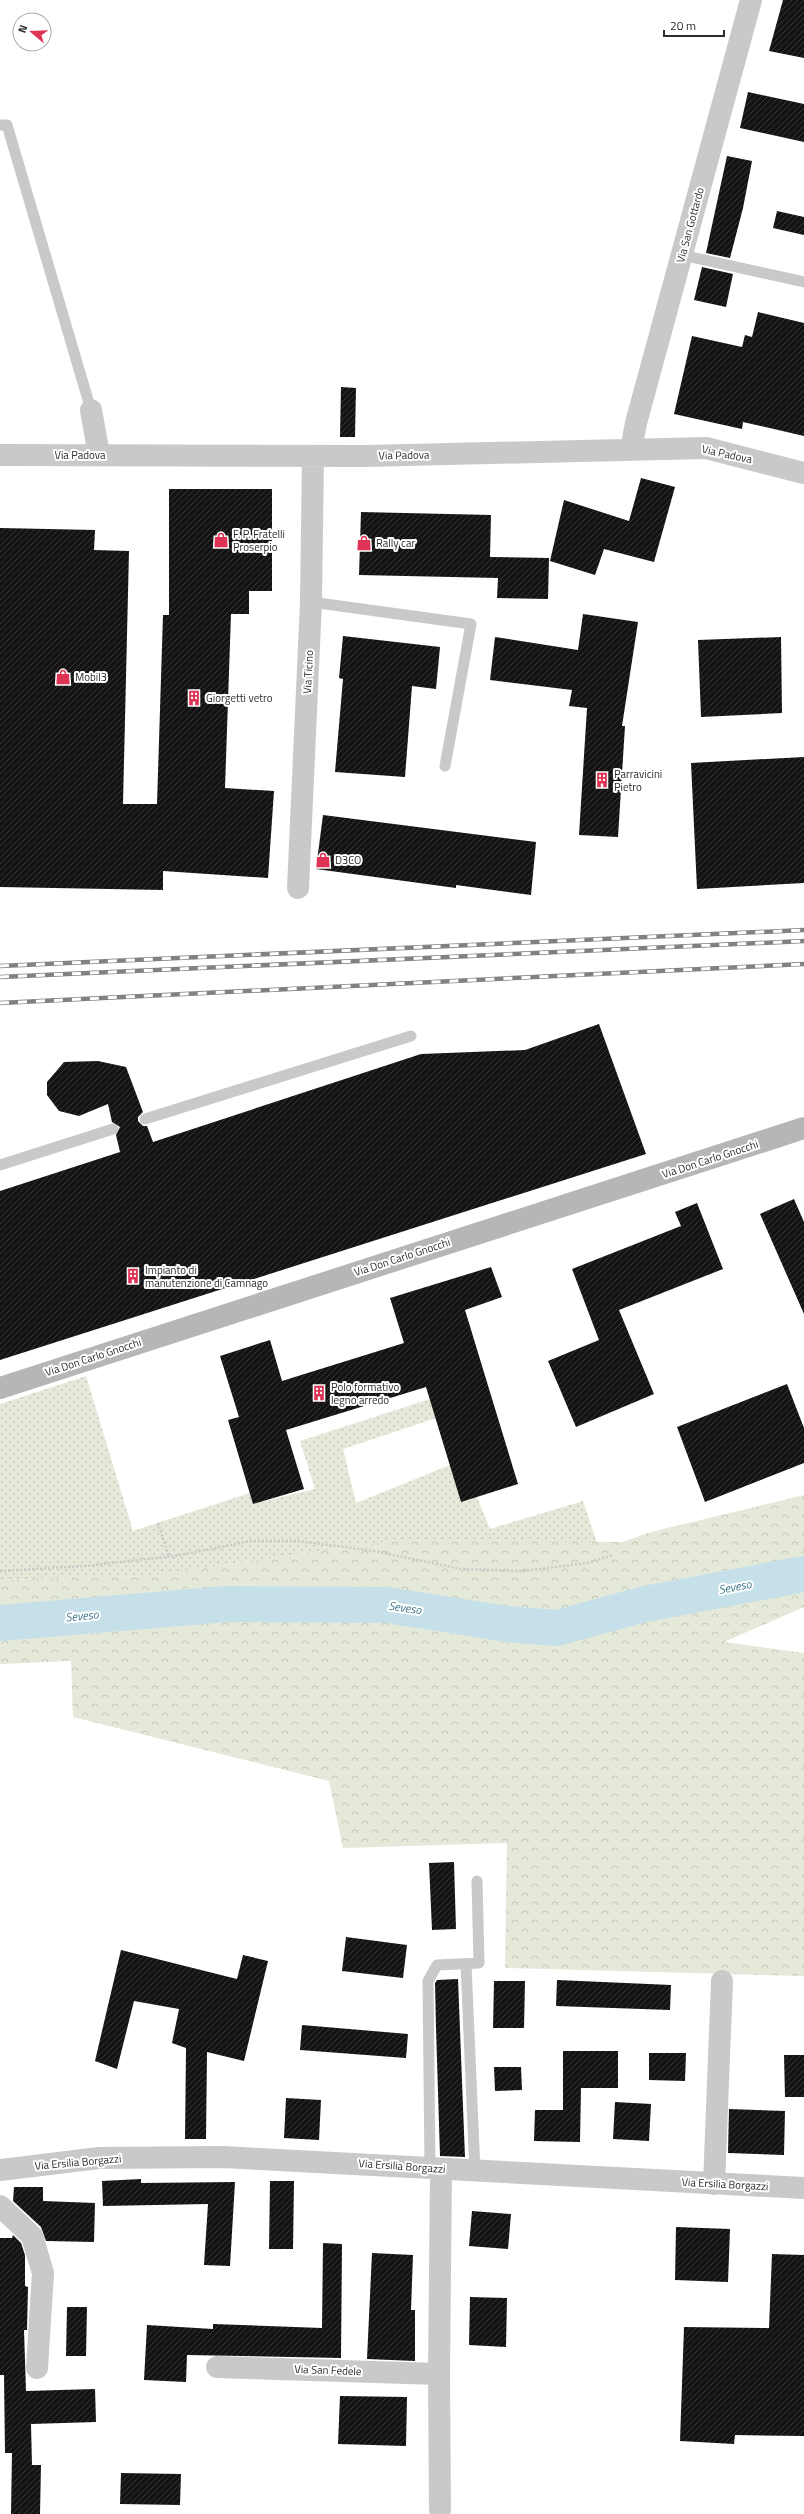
<svg xmlns="http://www.w3.org/2000/svg" width="804" height="2514" font-family="'Titillium Web',sans-serif">
<style>
.grass{fill:url(#grass-dots)}
.forest{fill:url(#forest-crowns)}
.lines{fill:none;stroke-linecap:round;stroke-linejoin:round}
.river{stroke:#c6e0e9;stroke-width:36}
.building{fill:url(#building-hatch)}
.path{stroke:#c9c9c9;stroke-width:2.5;stroke-dasharray:2 2;stroke-linecap:butt}
.lane{stroke:#c9c9c9;stroke-width:11}
.street{stroke:#c9c9c9;stroke-width:22}
.secondary{stroke:#b6b6b6;stroke-width:22}
.rail-casing{stroke:#818181;stroke-width:4.5}
.rail{stroke:#fff;stroke-width:3;stroke-dasharray:9;stroke-linecap:butt}
.labels{text-anchor:middle;stroke-width:4;stroke-linejoin:round;paint-order:stroke}
.street-label{font-size:11px;fill:#2c2c2c;stroke:#fff}
.poi-label{font-size:11px;fill:#2c2c2c;stroke:#fff;text-anchor:start}
.water-label{font-size:12px;font-style:italic;fill:#3e768a;stroke:#fff}
</style>
<defs>
<pattern id="grass-dots" width="8" height="8" patternUnits="userSpaceOnUse"><rect width="8" height="8" fill="#e4e9d9"/><path d="M2 2h.1M6 6h.1" fill="none" stroke="#c4c8ba" stroke-width="1.8" stroke-linecap="round"/></pattern>
<pattern id="forest-crowns" width="20" height="18" patternUnits="userSpaceOnUse"><rect width="20" height="18" fill="#e4e9d9"/><path d="M2 6a3 3 0 1 1 6 0M12 15a3 3 0 1 1 6 0" fill="none" stroke="#c4c8ba"/></pattern>
<pattern id="building-hatch" width="6" height="6" patternUnits="userSpaceOnUse"><rect width="6" height="6" fill="#131313"/><path d="M-1 1l2-2M0 6l6-6M5 7l2-2" fill="none" stroke="#363636"/></pattern>
</defs>
<rect width="100%" height="100%" fill="#fff"/>
<path class="grass" d="M86 1376 133 1531 250 1493 253 1504 315 1489 300 1441 430 1399 436 1418 343 1449 356 1503 450 1465 477 1497 490 1529 583 1501 597 1543 398 1540 148 1576 0 1580V1404Z"/>
<path class="forest" d="M804 1495V1607L724 1642 804 1653V1976L505 1968 507 1843 343 1848 329 1781 73 1717 71 1661 0 1664V1580L148 1576 398 1540 623 1542 651 1532Z"/>
<g class="lines">
<path class="river" d="M0 1623 227 1604 387 1605 507 1624 557 1628 645 1604 804 1574"/>
</g>
<path class="building" d="M783 0H804V58L769 51Z
M748 92 804 104V142L740 128Z
M727 156 752 161 743 208 730 258 706 253Z
M777 211 804 217V235L773 228Z
M702 267 733 274 726 307 694 300Z
M758 312 804 323V436L743 422 742 429 674 414 692 336 742 347 745 335 752 337Z
M341 387 356 388 355 437H340Z
M641 478 675 487 654 562 604 549 595 575 550 561 564 500 629 521Z
M169 489H272V591H249V614H231L225 788 274 791 268 878 163 871V890L0 887V528L95 530 94 550 129 551 123 804H157L163 615H169Z
M361 512 491 515 490 557 549 558 548 599 497 598 498 578 359 575Z
M583 614 638 622 622 726H625L618 837 579 835 587 708 569 706 572 690 490 680 495 637 578 650Z
M343 636 440 647 436 689 412 686 405 777 335 772 343 679 339 678Z
M781 637 782 713 701 717 698 640Z
M804 757V883L697 889 691 763Z
M323 815 536 842 531 895 456 885V888L316 869Z
M599 1024 646 1154 0 1360V1191L120 1152 116 1135 120 1127 112 1122 108 1104 79 1116 59 1111 47 1095V1082L64 1062 98 1061 126 1067 143 1112 138 1117V1121L143 1126H147L153 1142 421 1054 525 1050Z
M794 1199 804 1222V1314L760 1214Z
M697 1203 723 1269 619 1310 654 1394 576 1427 548 1361 599 1340 572 1269 681 1226 675 1212Z
M491 1267 502 1297 465 1310 518 1484 461 1502 426 1387 286 1430 304 1489 253 1504 228 1420 239 1417 220 1356 270 1340 282 1381 404 1343 390 1298Z
M787 1384 804 1428V1463L705 1502 677 1427Z
M454 1862 456 1929 432 1930 429 1863Z
M346 1937 407 1945 403 1978 342 1971Z
M121 1950 237 1979 243 1955 268 1961 244 2061 207 2052 206 2139H185L186 2048 172 2043 179 2009 134 2001 117 2069 95 2061Z
M458 1979 465 2157 440 2156 436 2028 435 1983 437 1980Z
M557 1980 671 1985 670 2010 556 2006Z
M494 1981H525L524 2028H493Z
M302 2025 408 2034 406 2058 300 2050Z
M563 2051H618V2088H581L580 2142 534 2141 535 2110H563Z
M649 2053H686L685 2081 649 2080Z
M784 2055H804V2097H785Z
M494 2067H521L522 2090 495 2091Z
M286 2098 321 2100 319 2140 284 2138Z
M615 2102 651 2104 649 2141 613 2139Z
M729 2109 785 2111 784 2155 728 2153Z
M141 2179V2183L235 2182 230 2266 204 2265 208 2204 103 2206 102 2181Z
M270 2181H294L293 2249H269Z
M14 2187H43V2201L95 2203 94 2242 46 2241 41 2227 13 2201Z
M472 2211 511 2214 508 2249 469 2246Z
M676 2227 730 2229 728 2282 675 2280Z
M13 2235 21 2243 25 2255V2286L28 2287 27 2330H24L26 2391 95 2389 96 2422 31 2424 32 2465H41L40 2514H11L12 2453H5L4 2375H0V2238H12Z
M323 2243 342 2244 341 2358 187 2355 186 2382 144 2380 147 2325 213 2329V2324L322 2328Z
M372 2253 413 2255 411 2310H415V2361L367 2359Z
M772 2254 804 2255V2436L735 2435 734 2444 680 2441 684 2327 769 2328Z
M470 2297 507 2298 506 2347 469 2345Z
M67 2307H87L86 2356H66Z
M340 2396 407 2397 406 2446 338 2444Z
M121 2473 181 2474 180 2505 120 2504Z"/>
<g class="lines">
<path class="path" d="M158 1523 169 1557
M0 1571 85 1566 175 1556 251 1541H298L374 1551 461 1569 524 1571 587 1563 613 1555"/>
<path class="lane" d="M0 125H7L91 410
M682 255 804 282
M311 602 471 624 445 766
M145 1119 411 1036
M0 1165 113 1129
M466 1964 475 2172
M430 2168 428 1981 437 1965 479 1963 477 1881"/>
<path class="street" d="M91 410 99 455
M631 450 636 423 751 0
M0 455 366 456 706 448 804 473
M298 888 311 602 313 456
M0 2170 99 2158 223 2157 804 2188
M714 2184 722 1981
M0 2206 32 2236 43 2273 37 2368
M217 2367 439 2374
M440 2509 439 2374 441 2169"/>
<path class="secondary" d="M0 1388 804 1128"/>
<g class="rail-casing">
<path id="rail" d="M0 966 804 930
M0 977 804 941
M0 1003 804 964"/>
</g>
<use href="#rail" class="rail"/>
</g>
<defs>
<g id="shop-bare" transform="scale(1.2)"><path d="M-5-2.5h2.3a2.7 3.5 0 0 1 5.4 0H5L5.5 6h-11ZM-1.5-2.5h3a1.5 2.3 0 0 0-3 0Z" fill="#de3354" stroke="#fff" stroke-width="2.5" paint-order="stroke"/></g>
<g id="building-bare" transform="scale(1.2)"><path d="M-4-6H4V6H1V3H-1V6H-4ZM-2.5-4.3h1.7v1.8h-1.7ZM.8-4.3h1.7v1.8H.8ZM-2.5-1h1.7V.8h-1.7ZM.8-1h1.7V.8H.8Z" fill="#de3354" stroke="#fff" stroke-width="2.5" paint-order="stroke"/></g>
</defs>
<g fill-rule="evenodd">
<use href="#shop-bare" x="221" y="540"/>
<use href="#shop-bare" x="364" y="543"/>
<use href="#shop-bare" x="63" y="677"/>
<use href="#building-bare" x="194" y="698"/>
<use href="#building-bare" x="602" y="780"/>
<use href="#shop-bare" x="323" y="860"/>
<use href="#building-bare" x="133" y="1276"/>
<use href="#building-bare" x="319" y="1393"/>
</g>
<g class="labels">
<g class="street-label">
<text transform="translate(690 225) rotate(-75)" y="4">Via San Gottardo</text>
<text transform="translate(727 454) rotate(12)" y="4">Via Padova</text>
<text x="80" y="459">Via Padova</text>
<text transform="translate(404 455) rotate(-1)" y="4">Via Padova</text>
<text transform="translate(308 672) rotate(-87)" y="4">Via Ticino</text>
<text transform="translate(710 1159) rotate(-18)" y="4">Via Don Carlo Gnocchi</text>
<text transform="translate(402 1257) rotate(-18)" y="4">Via Don Carlo Gnocchi</text>
<text transform="translate(93 1357) rotate(-18)" y="4">Via Don Carlo Gnocchi</text>
<text transform="translate(78 2162) rotate(-5)" y="4">Via Ersilia Borgazzi</text>
<text transform="translate(402 2166) rotate(4)" y="4">Via Ersilia Borgazzi</text>
<text transform="translate(725 2184) rotate(3)" y="4">Via Ersilia Borgazzi</text>
<text transform="translate(328 2370) rotate(2)" y="4">Via San Fedele</text>
</g>
<g class="poi-label">
<text x="233" y="538">F. P. Fratelli<tspan x="233" dy="13">Proserpio</tspan></text>
<text x="376" y="547">Rally car</text>
<text x="75" y="681">Mobil3</text>
<text x="206" y="702">Giorgetti vetro</text>
<text x="614" y="778">Parravicini<tspan x="614" dy="13">Pietro</tspan></text>
<text x="335" y="864">D3CO</text>
<text x="145" y="1274">Impianto di<tspan x="145" dy="13">manutenzione di Camnago</tspan></text>
<text x="331" y="1391">Polo formativo<tspan x="331" dy="13">legno arredo</tspan></text>
</g>
<g class="water-label">
<text transform="translate(735 1587) rotate(-11)" y="4">Seveso</text>
<text transform="translate(405 1608) rotate(8)" y="4">Seveso</text>
<text transform="translate(82 1616) rotate(-5)" y="4">Seveso</text>
</g>
</g>
<g transform="translate(32 32) rotate(289)"><circle r="19" fill="#ffffff" stroke="#ababab"/>
<path d="M0-3L7 15L0 10L-7 15Z" fill="#de3354"/>
<text y="-6" font-size="11" font-weight="bold" text-anchor="middle" fill="#2c2c2c">N</text>
</g>
<path d="M664 30v6h60v-6" fill="none" stroke="#2c2c2c" stroke-width="2"/>
<text x="670" y="30" font-size="12" fill="#2c2c2c" stroke="#ffffff" stroke-width="3" paint-order="stroke">20 m</text>
</svg>
